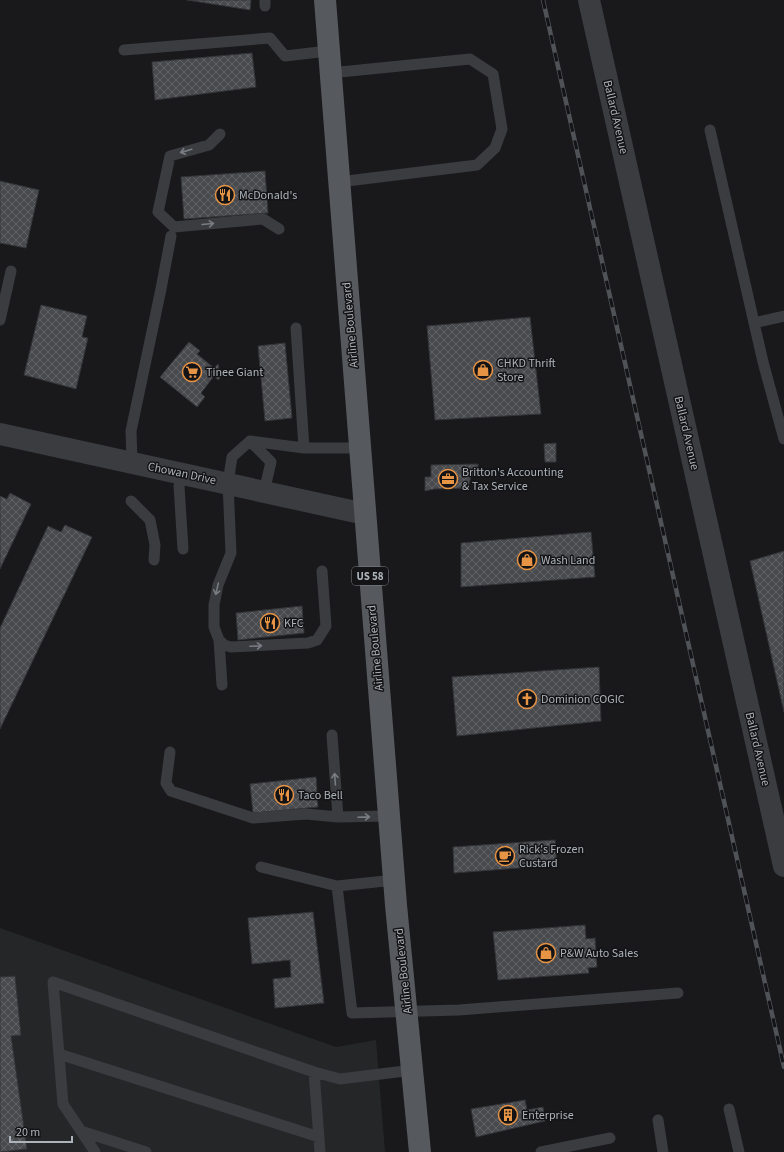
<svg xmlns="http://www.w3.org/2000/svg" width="784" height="1152" font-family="'Source Sans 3',sans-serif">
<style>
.built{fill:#252628}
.building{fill:url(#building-cross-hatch);stroke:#333437}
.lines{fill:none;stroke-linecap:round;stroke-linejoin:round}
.lane{stroke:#3a3c40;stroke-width:11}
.street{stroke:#3a3c40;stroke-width:22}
.primary{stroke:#565a5f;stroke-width:22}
.rail-casing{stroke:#4f5257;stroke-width:4.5}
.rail{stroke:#141416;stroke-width:3;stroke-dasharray:9;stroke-linecap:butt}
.oneway{stroke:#797d83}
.labels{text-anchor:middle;stroke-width:3;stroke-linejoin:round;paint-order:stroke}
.shield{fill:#141416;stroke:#7e8389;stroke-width:1}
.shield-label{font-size:11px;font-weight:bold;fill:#acb3ba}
.street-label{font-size:12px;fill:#acb3ba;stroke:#141416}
.poi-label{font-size:12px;fill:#acb3ba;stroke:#141416;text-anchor:start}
</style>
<defs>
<pattern id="building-cross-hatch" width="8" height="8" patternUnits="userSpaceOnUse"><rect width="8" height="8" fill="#484a4e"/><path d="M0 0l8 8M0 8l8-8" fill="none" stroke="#606265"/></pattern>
</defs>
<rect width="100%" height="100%" fill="#19191b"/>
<path class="built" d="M0 928 336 1047 376 1040 385 1152H0Z"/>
<path class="building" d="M187 0H251L250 10Z
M252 53 256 87 155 100 152 62Z
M265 171 268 213 184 219 181 177Z
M0 181 39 190 26 248 0 243Z
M41 305 87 316 82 337 88 338 76 389 24 375Z
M530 317 541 414 435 420 427 326Z
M189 342 200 351 197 354 214 368 218 364 221 377 218 380 214 376 201 393 205 397 197 407 160 377Z
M285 343 292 418 265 421 258 346Z
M556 443V462H545L544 444Z
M478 464 479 476H471L468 488 434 489 425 491V477H431V465Z
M10 493 31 504 0 569V496L7 499Z
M65 525 92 537 0 729V628L48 526 61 532Z
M591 532 595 577 461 587V543Z
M784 551V712L750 561Z
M302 606 304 633 238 640 236 613Z
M599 667 601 721 457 736 452 677Z
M316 777 318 807 253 813 250 784Z
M555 840 557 865 454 873 453 847Z
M313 912 324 1003 275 1008 273 979 291 977 290 960 252 964 248 918Z
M585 925 586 939 595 938 597 967 588 968 589 973 498 980 493 932Z
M15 976 21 1035 11 1036 27 1149 0 1152V977Z
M525 1100 527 1110 543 1107 545 1121 476 1137 471 1109Z"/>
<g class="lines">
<path class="lane" d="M265 6V0
M124 50 270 38 285 56 328 51
M330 73 470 59 493 74 502 129 495 148 477 165 339 182
M710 130 763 362 784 439
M220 134 209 145 170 156 158 212 174 227 263 219 279 229
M0 320 11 271
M754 323 784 316
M296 328 304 448
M250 441 304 448H360
M250 441 271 462 264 492
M132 462 131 431 161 289 171 236
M131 501 150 520 155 545 154 560
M183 549 179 486 184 474
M219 640 224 645 231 647 308 643 317 640 326 626 322 571
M222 685 219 640 214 627V605L218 585 231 553 228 483 232 457 250 441
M332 735 338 817
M170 752 166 783 171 791 253 818 306 814 338 817 389 816
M261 867 337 886
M395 880 337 886 352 1013 459 1010 678 993
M59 1054 319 1137
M314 1072 320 1152
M729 1109 739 1152
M658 1120 663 1152
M81 1131 146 1152
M95 1152 63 1104 53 982 314 1072 340 1079 413 1070
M541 1152 610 1138"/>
<path class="street" d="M589 0 784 866
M0 434 365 514"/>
<path class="primary" d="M325 0 396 905 420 1152"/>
<g class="rail-casing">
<path id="rail" d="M543 0 784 1067"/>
</g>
<use href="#rail" class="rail"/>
</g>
<defs><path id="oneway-shaft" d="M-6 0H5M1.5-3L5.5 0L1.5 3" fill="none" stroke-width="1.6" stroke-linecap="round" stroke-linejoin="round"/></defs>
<g class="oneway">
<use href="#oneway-shaft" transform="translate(186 151) rotate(164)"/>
<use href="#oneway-shaft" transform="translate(208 224) rotate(-5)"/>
<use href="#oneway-shaft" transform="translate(217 589) rotate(103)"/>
<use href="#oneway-shaft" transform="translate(256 646) rotate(-3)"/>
<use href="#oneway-shaft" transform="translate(335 779) rotate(-94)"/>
<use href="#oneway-shaft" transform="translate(364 817) rotate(-2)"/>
</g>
<defs>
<g id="restaurant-ring" transform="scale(1)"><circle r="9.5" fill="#141416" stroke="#e79445" stroke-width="1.5"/><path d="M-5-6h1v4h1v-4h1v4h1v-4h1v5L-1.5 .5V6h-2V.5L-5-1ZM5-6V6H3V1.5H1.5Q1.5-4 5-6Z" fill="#e79445"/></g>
<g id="shop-ring" transform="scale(1)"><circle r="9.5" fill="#141416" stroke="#e79445" stroke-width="1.5"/><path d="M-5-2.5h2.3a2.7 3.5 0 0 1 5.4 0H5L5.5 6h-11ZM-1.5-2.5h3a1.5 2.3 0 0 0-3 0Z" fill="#e79445"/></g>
<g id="supermarket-ring" transform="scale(1)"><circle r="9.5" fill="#141416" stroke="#e79445" stroke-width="1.5"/><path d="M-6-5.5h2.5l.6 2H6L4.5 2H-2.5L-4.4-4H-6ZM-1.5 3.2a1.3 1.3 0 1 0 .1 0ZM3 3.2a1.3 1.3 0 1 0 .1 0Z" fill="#e79445"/></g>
<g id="office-ring" transform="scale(1)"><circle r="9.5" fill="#141416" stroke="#e79445" stroke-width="1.5"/><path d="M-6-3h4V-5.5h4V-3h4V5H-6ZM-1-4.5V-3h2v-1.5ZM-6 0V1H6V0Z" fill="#e79445"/></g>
<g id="church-ring" transform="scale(1)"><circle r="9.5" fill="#141416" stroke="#e79445" stroke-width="1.5"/><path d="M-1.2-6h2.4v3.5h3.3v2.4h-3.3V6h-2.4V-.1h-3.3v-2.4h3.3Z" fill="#e79445"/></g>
<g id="cafe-ring" transform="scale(1)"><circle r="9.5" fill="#141416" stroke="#e79445" stroke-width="1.5"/><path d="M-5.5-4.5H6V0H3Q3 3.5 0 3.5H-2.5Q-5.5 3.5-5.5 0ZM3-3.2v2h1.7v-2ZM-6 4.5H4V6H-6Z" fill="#e79445"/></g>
<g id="building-ring" transform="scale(1)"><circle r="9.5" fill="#141416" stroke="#e79445" stroke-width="1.5"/><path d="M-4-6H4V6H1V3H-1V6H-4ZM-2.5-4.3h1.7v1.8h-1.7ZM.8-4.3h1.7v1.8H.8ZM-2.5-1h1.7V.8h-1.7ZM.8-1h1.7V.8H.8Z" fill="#e79445"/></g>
</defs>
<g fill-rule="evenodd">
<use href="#restaurant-ring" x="225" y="195"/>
<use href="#shop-ring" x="483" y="370"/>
<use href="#supermarket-ring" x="192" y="372"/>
<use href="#office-ring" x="448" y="479"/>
<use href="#shop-ring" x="527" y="560"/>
<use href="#restaurant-ring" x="270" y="623"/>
<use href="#church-ring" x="527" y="699"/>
<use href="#restaurant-ring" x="284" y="795"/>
<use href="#cafe-ring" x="505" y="856"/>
<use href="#shop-ring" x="546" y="953"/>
<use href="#building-ring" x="508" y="1115"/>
</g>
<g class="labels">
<rect class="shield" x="352" y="567" width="36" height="18" rx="3"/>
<g class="shield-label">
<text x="370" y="580">US 58</text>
</g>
<g class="street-label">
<text transform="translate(616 117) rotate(77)" y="4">Ballard Avenue</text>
<text transform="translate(350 325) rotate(-95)" y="4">Airline Boulevard</text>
<text transform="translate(687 433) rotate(77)" y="4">Ballard Avenue</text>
<text transform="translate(182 473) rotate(12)" y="4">Chowan Drive</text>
<text transform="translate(375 648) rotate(-95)" y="4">Airline Boulevard</text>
<text transform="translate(758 749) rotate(77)" y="4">Ballard Avenue</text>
<text transform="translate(403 971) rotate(-96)" y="4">Airline Boulevard</text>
</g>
<g class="poi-label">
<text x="239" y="199">McDonald's</text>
<text x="497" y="367">CHKD Thrift<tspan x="497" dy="14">Store</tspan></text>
<text x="206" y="376">Tinee Giant</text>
<text x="462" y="476">Britton's Accounting<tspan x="462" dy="14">&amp; Tax Service</tspan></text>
<text x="541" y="564">Wash Land</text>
<text x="284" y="627">KFC</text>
<text x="541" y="703">Dominion COGIC</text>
<text x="298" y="799">Taco Bell</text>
<text x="519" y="853">Rick's Frozen<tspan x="519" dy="14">Custard</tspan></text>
<text x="560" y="957">P&amp;W Auto Sales</text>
<text x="522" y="1119">Enterprise</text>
</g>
</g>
<path d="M10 1136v6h62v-6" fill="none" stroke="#acb3ba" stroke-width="2"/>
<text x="16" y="1136" font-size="12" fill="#acb3ba" stroke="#141416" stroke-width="3" paint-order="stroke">20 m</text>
</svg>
